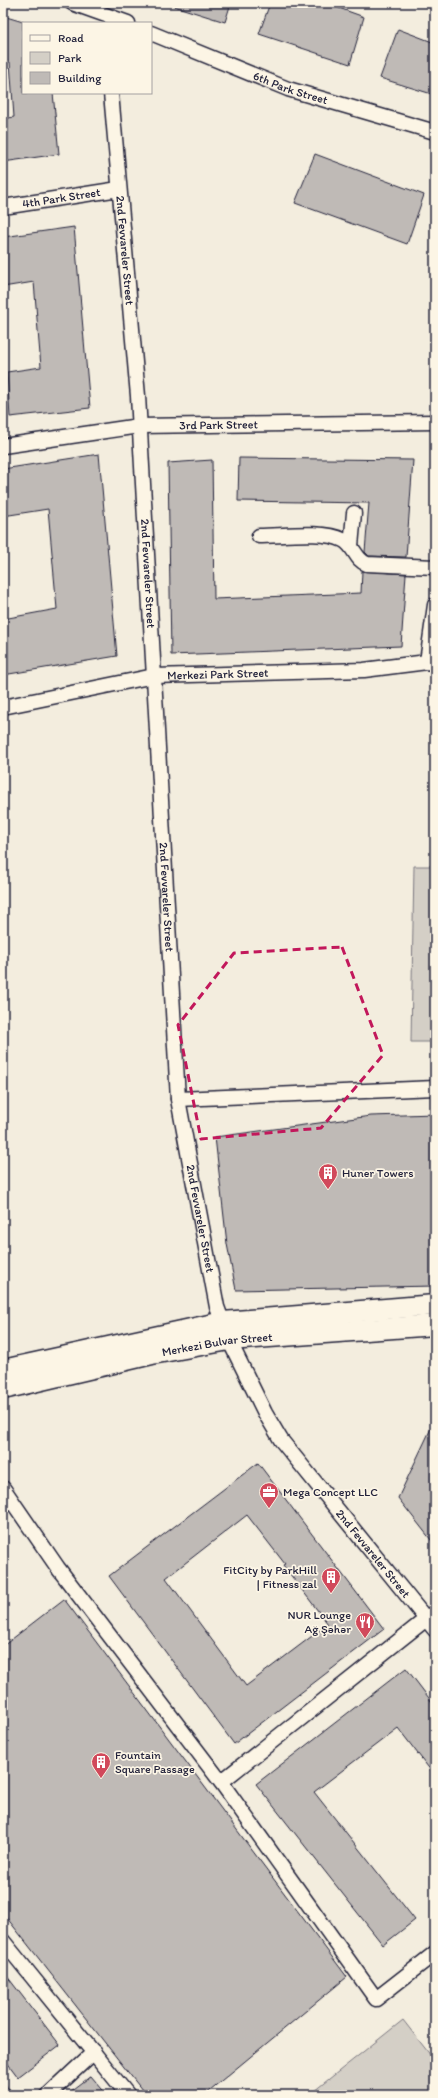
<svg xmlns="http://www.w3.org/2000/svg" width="438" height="2098" font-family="Itim,sans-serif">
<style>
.green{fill:#d4cfc6;stroke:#7b7880}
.building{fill:#bfbab6;stroke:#22223b;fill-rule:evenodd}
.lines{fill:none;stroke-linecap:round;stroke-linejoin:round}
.street-casing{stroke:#22223b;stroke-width:17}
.secondary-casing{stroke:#22223b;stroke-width:23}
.street{stroke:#fcf5e5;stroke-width:14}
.secondary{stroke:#fcf5e5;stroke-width:20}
.marked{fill:none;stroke:#c2185b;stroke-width:3;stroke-dasharray:8 5;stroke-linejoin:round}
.labels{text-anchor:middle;stroke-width:3.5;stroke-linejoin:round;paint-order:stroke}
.street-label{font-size:12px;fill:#22223b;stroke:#fcf5e5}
.poi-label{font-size:12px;fill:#22223b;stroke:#fcf5e5;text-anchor:start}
</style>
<rect width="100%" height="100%" fill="#f3edde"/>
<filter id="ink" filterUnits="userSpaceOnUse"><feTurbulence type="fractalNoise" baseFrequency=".025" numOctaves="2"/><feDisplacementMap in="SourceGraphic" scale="8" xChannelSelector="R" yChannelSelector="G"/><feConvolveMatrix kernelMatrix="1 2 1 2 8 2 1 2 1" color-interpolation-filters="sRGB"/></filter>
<g filter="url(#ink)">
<path class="green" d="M414 866H435V1042H411Z
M403 2020 435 2061V2095H309Z"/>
<path class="building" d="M174 3H231L225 22 174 6Z
M270 3H325L364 17 350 64 259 34Z
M3 16 23 22V93H53L59 154 3 162V119L14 117 10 62 3 60Z
M398 29 435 43V95L380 78Z
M315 154 424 195 407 244 295 203Z
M74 227 90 408 10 417 7 372 41 367 34 282 3 287V237Z
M99 454 117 656 3 675V619L57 609 48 509 3 516V469Z
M239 458 413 460 406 557 369 556 365 552 369 503 238 501Z
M212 460 214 599 361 593 362 571 406 574 401 646 171 655 168 463Z
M435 1114V1286L236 1290 227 1244 215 1137 371 1116Z
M435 1420V1545L398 1498Z
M258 1463 384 1629 234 1744 109 1576ZM247 1515 285 1564 283 1565 328 1624 246 1686 166 1578Z
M64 1599 347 1977 204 2095H146L3 1913V1646Z
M406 1668 435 1706V1776L398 1728 314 1792 415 1920 383 1945 256 1784Z
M3 1971 60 2045 18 2077 3 2057Z
M91 2076 107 2095H66Z"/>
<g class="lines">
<g class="street-casing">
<g id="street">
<path d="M72 3 128 23"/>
<path id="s1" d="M151 33 288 89 435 132"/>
<path id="s2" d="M111 93 138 396 178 1099 217 1307 229 1340 265 1413 281 1440 435 1630"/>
<path id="s3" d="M3 207 119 189"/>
<path id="s4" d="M3 446 139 426 435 422"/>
<path d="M259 536C282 536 323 530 343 540 355 546 355 560 367 564L435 567"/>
<path d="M351 546 354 513"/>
<path d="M427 662 435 605"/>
<path id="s5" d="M3 707 154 676 364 670 427 662 435 664"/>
<path d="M178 1099 435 1088"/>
<path d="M3 1488 58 1568 221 1782 376 1999 435 1953"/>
<path d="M221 1782 435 1612"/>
<path d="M3 1941 128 2095"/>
<path d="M3 2094 4 2095"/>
<path d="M48 2095 94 2052"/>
</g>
</g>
<g class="secondary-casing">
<g id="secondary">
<path d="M3 1370 223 1322 435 1305"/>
<path id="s6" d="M3 1389 152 1354 229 1340 435 1325"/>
</g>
</g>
<use href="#street" class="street"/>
<use href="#secondary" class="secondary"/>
</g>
</g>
<path class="marked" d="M342 947 383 1055 321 1128 201 1139 178 1025 234 953Z"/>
<defs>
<g id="building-pin" transform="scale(1)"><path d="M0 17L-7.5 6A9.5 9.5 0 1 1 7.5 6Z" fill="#d1495b" stroke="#fcf5e5"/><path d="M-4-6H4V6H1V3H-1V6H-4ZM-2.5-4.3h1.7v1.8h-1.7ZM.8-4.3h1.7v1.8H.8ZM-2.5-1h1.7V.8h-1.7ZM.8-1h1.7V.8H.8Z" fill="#fff"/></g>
<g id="office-pin" transform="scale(1)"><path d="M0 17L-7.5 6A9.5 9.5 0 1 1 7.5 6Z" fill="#d1495b" stroke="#fcf5e5"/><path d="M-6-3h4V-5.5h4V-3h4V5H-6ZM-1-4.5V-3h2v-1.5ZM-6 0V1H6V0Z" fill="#fff"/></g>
<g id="restaurant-pin" transform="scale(1)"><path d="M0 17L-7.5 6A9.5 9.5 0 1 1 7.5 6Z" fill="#d1495b" stroke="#fcf5e5"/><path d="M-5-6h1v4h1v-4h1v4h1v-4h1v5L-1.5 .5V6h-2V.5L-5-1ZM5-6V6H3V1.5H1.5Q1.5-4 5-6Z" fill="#fff"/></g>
</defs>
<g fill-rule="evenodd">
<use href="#building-pin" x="328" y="1173"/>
<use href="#office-pin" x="269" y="1492"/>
<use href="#building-pin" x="331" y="1577"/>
<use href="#restaurant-pin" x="365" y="1622"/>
<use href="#building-pin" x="101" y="1762"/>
</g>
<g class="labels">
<g class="street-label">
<text dy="4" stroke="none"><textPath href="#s1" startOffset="150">6th Park Street</textPath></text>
<text dy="4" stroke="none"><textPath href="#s3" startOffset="59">4th Park Street</textPath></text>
<text dy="4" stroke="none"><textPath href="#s2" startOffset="158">2nd Fevvareler Street</textPath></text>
<text dy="4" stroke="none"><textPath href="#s4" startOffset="217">3rd Park Street</textPath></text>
<text dy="4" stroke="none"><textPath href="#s2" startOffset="482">2nd Fevvareler Street</textPath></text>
<text dy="4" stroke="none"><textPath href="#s5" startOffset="218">Merkezi Park Street</textPath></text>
<text dy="4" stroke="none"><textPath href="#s2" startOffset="806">2nd Fevvareler Street</textPath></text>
<text dy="4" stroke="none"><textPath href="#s2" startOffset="1130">2nd Fevvareler Street</textPath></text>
<text dy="4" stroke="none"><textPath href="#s6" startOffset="219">Merkezi Bulvar Street</textPath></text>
<text dy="4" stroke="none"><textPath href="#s2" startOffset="1514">2nd Fevvareler Street</textPath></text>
</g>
<g class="poi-label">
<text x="342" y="1177">Huner Towers</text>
<text x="283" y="1496">Mega Concept LLC</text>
<text x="317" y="1574" text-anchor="end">FitCity by ParkHill<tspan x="317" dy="14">| Fitness zal</tspan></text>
<text x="351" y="1619" text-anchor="end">NUR Lounge<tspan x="351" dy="14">Ağ Şəhər</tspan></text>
<text x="115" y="1759">Fountain<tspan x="115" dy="14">Square Passage</tspan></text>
</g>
</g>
<rect width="438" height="2098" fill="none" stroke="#fcf5e5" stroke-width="16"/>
<rect x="8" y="8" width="422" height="2082" fill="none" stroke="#22223b" stroke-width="1.5" filter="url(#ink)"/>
<rect x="22" y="22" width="130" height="72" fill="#fcf5e5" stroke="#a5a1a1"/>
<rect x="30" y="35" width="20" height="6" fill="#fcf5e5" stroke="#a5a1a1"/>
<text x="58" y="42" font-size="12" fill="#22223b">Road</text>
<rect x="30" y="52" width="20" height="12" fill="#d4cfc6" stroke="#a5a1a1"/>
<text x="58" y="62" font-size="12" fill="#22223b">Park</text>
<rect x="30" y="72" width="20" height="12" fill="#bfbab6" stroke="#a5a1a1"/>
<text x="58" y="82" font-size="12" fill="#22223b">Building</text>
</svg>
